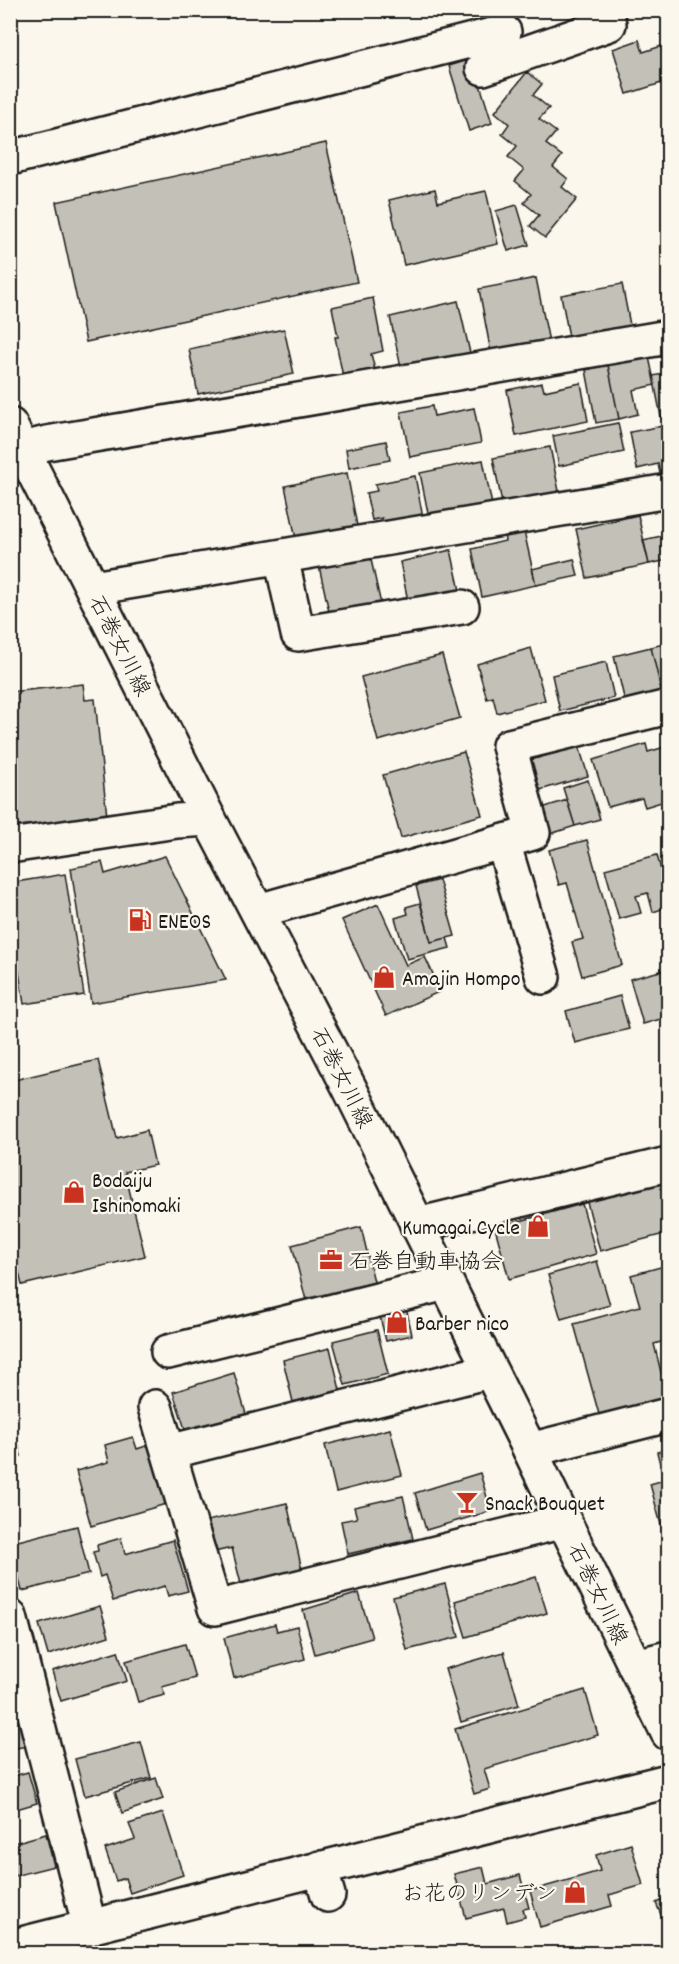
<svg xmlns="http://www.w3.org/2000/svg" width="679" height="1964" font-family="Dekko,'Klee One',sans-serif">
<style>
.building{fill:#c3c0b8;stroke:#1c1c1c;stroke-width:1.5}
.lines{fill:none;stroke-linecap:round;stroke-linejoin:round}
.minor-casing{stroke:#1c1c1c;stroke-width:38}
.major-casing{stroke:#1c1c1c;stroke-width:38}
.minor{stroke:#fbf7ec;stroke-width:33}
.major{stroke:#fbf7ec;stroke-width:33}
.labels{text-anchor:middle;stroke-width:4.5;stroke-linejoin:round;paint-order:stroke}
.street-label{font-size:22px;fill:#1c1c1c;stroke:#fbf7ec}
.poi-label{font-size:22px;fill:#1c1c1c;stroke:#fbf7ec;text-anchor:start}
</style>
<rect width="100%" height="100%" fill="#fbf7ec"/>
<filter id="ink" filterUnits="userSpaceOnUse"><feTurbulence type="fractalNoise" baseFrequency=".0167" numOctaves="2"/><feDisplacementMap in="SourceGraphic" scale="12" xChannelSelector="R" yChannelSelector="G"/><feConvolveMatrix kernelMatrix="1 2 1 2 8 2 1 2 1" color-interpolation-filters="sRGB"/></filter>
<g filter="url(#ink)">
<path class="building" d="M639 40 643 52 668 44V81L627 94 613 49Z
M472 59 492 123 469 131 449 66Z
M527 72 542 84 533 95 549 108 539 119 556 132 546 144 562 156 553 167 568 179 562 187 577 199 545 238 530 226 539 215 524 203 531 194 515 181 524 170 508 157 517 146 502 134 509 124 495 112Z
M326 143 357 282 86 342 56 202Z
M435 189 438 202 486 191 498 244 404 265 389 200Z
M517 205 529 245 508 251 496 211Z
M668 221V242L663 223Z
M536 278 550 347 492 358 479 289Z
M622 284 631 330 570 342 561 295Z
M373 298 383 351 371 354 375 370 343 377 335 337H338L332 307Z
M458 301 470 353 401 367 390 317Z
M284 329 294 374 198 394 189 349Z
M649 357 655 385 633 390 638 414 619 419 608 365Z
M608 365 619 419 596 423 586 370Z
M668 373V415L661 417 653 376Z
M542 383 544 391 581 383 588 421 516 436 507 390Z
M432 406 434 416 474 408 481 443 410 457 401 412Z
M618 423 624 452 559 466 553 436Z
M668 425V482L662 483 658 464 637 469 630 432Z
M386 441 390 460 349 468 346 449Z
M550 447 560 496 503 508 493 458Z
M483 460 492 505 429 518 420 473Z
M347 473 358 531 297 544 285 486Z
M415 476 424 523 384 530 382 518 372 520 366 493 377 491 375 484Z
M638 515 649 564 587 578 576 529Z
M524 531 536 585 482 597 472 549 505 541 504 535Z
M666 535 668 546V560L649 564 643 540Z
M451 550 461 595 409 606 400 562Z
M370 555 382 609 331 621 319 566Z
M574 559 578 576 536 585 532 569Z
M668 643V679L659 681 651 647Z
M651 647 663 698 626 706 614 656Z
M531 648 545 700 497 713 493 697 487 699 477 664Z
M442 655 460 718 378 741 361 677Z
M606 662 614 698 560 711 552 675Z
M83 684 85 700 95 699 107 817 10 827V692Z
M646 744 648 752 668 746V800L645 807 642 798 608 807 593 760Z
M579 746 588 776 540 790 531 760Z
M464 752 482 815 401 838 383 775Z
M588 780 600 819 575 826 563 788Z
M567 800 575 826 547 835 539 809Z
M587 840 622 965 582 976 572 942 583 939 567 883 559 885 549 850Z
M657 855 668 897V907L653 912 648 893 636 896 641 913 619 919 605 869Z
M165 856 226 980 91 1003 71 868 102 862 105 874Z
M65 874 84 995 24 1004 10 916V883Z
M439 880 455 936 431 942 416 886Z
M420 903 431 942 447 938 450 948 407 959 395 918 408 914 406 907Z
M378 904 406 965 425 957 441 991 386 1016 342 920Z
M668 969V1017L643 1024 630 979Z
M620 996 629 1029 575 1043 566 1011Z
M10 1029 16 1059 10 1060Z
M98 1060 117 1138 147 1130 155 1165 125 1172 145 1256 22 1285 10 1236V1081Z
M668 1180V1233L600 1251 587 1202Z
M582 1204 596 1254 509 1279 495 1228Z
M361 1227 376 1290 308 1308 292 1245Z
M597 1261 610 1305 561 1319 548 1275Z
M668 1265V1340L654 1344 668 1400 600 1418 574 1324 640 1306 631 1275Z
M406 1307 412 1335 386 1341 379 1313Z
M377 1330 388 1374 345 1385 333 1341Z
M330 1348 340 1390 293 1402 283 1360Z
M234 1373 246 1414 186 1432 173 1392Z
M10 1413 21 1456 10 1458Z
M390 1429 402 1475 336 1492 325 1445Z
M133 1437 137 1449 149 1445 166 1504 91 1526 76 1471 109 1462 105 1445Z
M668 1449V1551L650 1484 664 1480 657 1452Z
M480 1473 491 1511 426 1530 415 1493Z
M403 1496 413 1539 348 1554 341 1521 357 1518 354 1507Z
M287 1503 302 1570 241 1584 232 1548 214 1552 207 1521Z
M77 1526 89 1574 22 1591 10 1543Z
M121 1538 125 1554 173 1540 188 1591 168 1596 165 1586 113 1601 105 1575 100 1577 93 1552 98 1551 97 1545Z
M536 1577 547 1613 466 1637 455 1601Z
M445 1584 459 1637 407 1650 393 1597Z
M359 1593 372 1638 315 1654 303 1610Z
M100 1606 109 1636 48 1655 39 1624Z
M275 1624 277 1631 297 1626 305 1659 234 1678 224 1638Z
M185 1644 195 1678 162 1687 165 1695 138 1702 126 1661Z
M118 1651 127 1681 61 1701 52 1671Z
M504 1652 519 1705 461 1722 445 1669Z
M585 1690 598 1735 484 1769 490 1789 474 1794 455 1729Z
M21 1709 28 1746 10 1749V1711Z
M141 1742 151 1778 85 1796 75 1759Z
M28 1772 37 1803 10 1811V1777Z
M156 1778 163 1799 122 1813 115 1792Z
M163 1813 183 1875 130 1893 125 1878 116 1881 105 1849 135 1839 129 1824Z
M46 1834 54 1866 10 1877V1844Z
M631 1844 643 1885 609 1895 612 1906 540 1927 530 1891 600 1871 596 1855Z
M483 1867 487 1884 520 1875 529 1908 523 1909 525 1917 507 1922 504 1908 466 1918 454 1874Z
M668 1897V1931L656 1903Z"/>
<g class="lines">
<g class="minor-casing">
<path id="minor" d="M483 68 609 24 604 10
M10 158 504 32
M23 449 47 443 668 337
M281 557 298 634 462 607
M93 588 668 491
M503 842 543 977
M10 846 177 821 209 819
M258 911 533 833 509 746 668 707
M417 1225 668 1164
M168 1352 446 1283
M155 1407 215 1608 564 1521
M530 1450 668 1415
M169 1452 489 1371
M10 1617 90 1928
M635 1666 668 1658
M320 1868 328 1895
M10 1947 668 1781"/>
</g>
<g class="major-casing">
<path id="major" d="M10 425 209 819 349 1087 530 1450 564 1521 668 1733"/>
</g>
<use href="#minor" class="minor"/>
<use href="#major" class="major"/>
</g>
</g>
<defs>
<g id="fuel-bare" transform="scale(1.8)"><path d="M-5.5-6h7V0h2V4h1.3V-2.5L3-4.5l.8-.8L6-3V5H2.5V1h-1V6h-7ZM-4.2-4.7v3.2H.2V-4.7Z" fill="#c8321e" stroke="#fbf7ec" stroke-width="2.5" paint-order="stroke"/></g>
<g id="shop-bare" transform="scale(1.8)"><path d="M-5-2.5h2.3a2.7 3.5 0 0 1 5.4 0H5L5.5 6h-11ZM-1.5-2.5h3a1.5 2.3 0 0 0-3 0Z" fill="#c8321e" stroke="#fbf7ec" stroke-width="2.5" paint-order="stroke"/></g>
<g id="office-bare" transform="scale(1.8)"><path d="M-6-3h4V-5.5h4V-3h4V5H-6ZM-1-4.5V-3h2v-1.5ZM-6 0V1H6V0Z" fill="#c8321e" stroke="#fbf7ec" stroke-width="2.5" paint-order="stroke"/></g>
<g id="bar-bare" transform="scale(1.8)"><path d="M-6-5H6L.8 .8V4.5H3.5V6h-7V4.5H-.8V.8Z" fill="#c8321e" stroke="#fbf7ec" stroke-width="2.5" paint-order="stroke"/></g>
</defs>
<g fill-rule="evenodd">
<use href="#fuel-bare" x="140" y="920"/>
<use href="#shop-bare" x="384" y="977"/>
<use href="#shop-bare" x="74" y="1192"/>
<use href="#shop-bare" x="538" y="1226"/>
<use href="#office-bare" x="331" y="1260"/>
<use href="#shop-bare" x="397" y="1322"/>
<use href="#bar-bare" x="467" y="1502"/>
<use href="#shop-bare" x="575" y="1892"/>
</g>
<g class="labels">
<g class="street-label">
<text transform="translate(121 645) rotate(63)" y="8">石巻女川線</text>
<text transform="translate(343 1077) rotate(63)" y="8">石巻女川線</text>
<text transform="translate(599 1593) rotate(64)" y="8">石巻女川線</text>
</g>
<g class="poi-label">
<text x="158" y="928">ENEOS</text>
<text x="402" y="985">Amajin Hompo</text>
<text x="92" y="1187">Bodaiju<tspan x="92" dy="25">Ishinomaki</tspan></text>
<text x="520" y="1234" text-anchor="end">Kumagai Cycle</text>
<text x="349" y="1268">石巻自動車協会</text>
<text x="415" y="1330">Barber nico</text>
<text x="485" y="1510">Snack Bouquet</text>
<text x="557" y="1900" text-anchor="end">お花のリンデン</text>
</g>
</g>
<rect width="679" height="1964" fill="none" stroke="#fbf7ec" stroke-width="36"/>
<rect x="18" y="18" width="643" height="1928" fill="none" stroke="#1c1c1c" stroke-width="2" filter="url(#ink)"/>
</svg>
